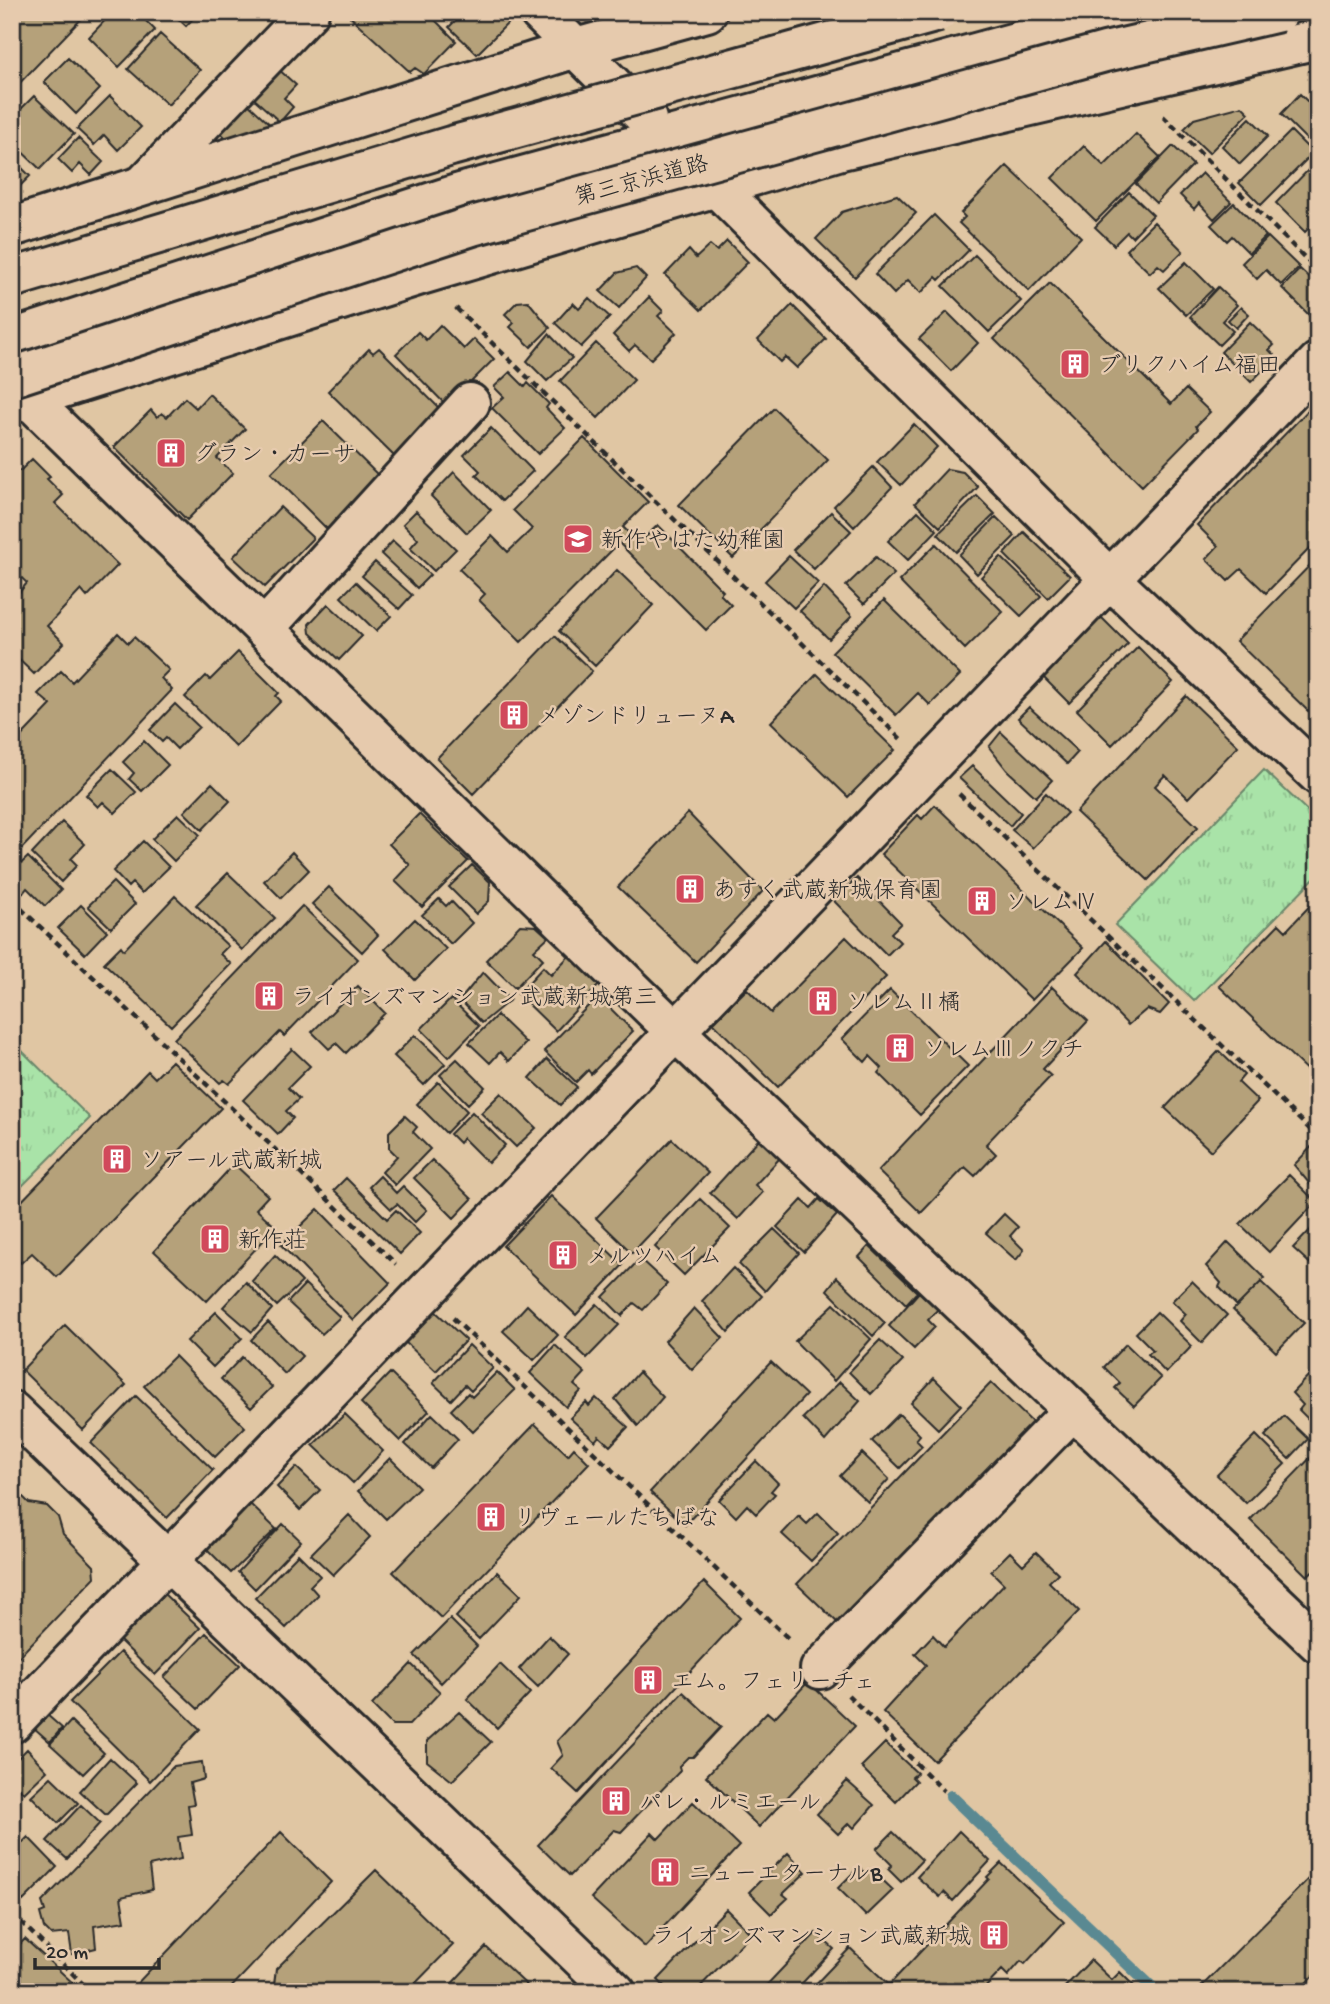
<svg xmlns="http://www.w3.org/2000/svg" width="1330" height="2004" font-family="'Gochi Hand','Klee One',sans-serif">
<style>
.park{fill:url(#park-tufts);stroke:#6a876a;stroke-width:2}
.lines{fill:none;stroke-linecap:round;stroke-linejoin:round}
.stream{stroke:#5a8992;stroke-width:12}
.building{fill:#b5a17a;stroke:#2b2b2b;stroke-width:2}
.minor-casing{stroke:#2b2b2b;stroke-width:44}
.path{stroke:#2b2b2b;stroke-width:4.5;stroke-dasharray:7 5;stroke-linecap:butt}
.minor{stroke:#e6caad;stroke-width:38}
.highway-bridge-casing{stroke:#2b2b2b;stroke-width:44;stroke-linecap:butt}
.highway-bridge{stroke:#e6caad;stroke-width:38}
.labels{text-anchor:middle;stroke-width:5;stroke-linejoin:round;paint-order:stroke}
.street-label{font-size:23px;fill:#2b2b2b;stroke:#e6caad}
.poi-label{font-size:23px;fill:#2b2b2b;stroke:#e6caad;text-anchor:start}
</style>
<defs>
<pattern id="park-tufts" width="24" height="20" patternUnits="userSpaceOnUse" patternTransform="scale(1.75)"><rect width="24" height="20" fill="#a9e3a8"/><path d="M3 7l-1-3M5 7V3M7 7l1-3M15 17l-1-3M17 17v-4M19 17l1-3" fill="none" stroke="#92c391"/></pattern>
</defs>
<rect width="100%" height="100%" fill="#e0c6a3"/>
<filter id="ink" filterUnits="userSpaceOnUse"><feTurbulence type="fractalNoise" baseFrequency=".0143" numOctaves="2"/><feDisplacementMap in="SourceGraphic" scale="14" xChannelSelector="R" yChannelSelector="G"/><feConvolveMatrix kernelMatrix="1 2 1 2 8 2 1 2 1" color-interpolation-filters="sRGB"/></filter>
<g filter="url(#ink)">
<path class="park" d="M1264 770 1318 821V874L1194 1001 1115 925Z
M12 1041 90 1118 12 1196Z"/>
<g class="lines">
<path class="stream" d="M951 1796 1157 1992"/>
</g>
<path class="building" d="M12 12H88L12 91Z
M113 12H137L155 30 119 67 89 37Z
M171 12H199L186 26Z
M345 12H427L456 41 424 74 415 68 410 72Z
M446 12H500L509 22 477 54 449 27 455 21Z
M160 34 200 70 168 105 128 69Z
M68 58 100 89 76 114 44 82Z
M276 67 296 85 284 98 293 107 280 122 251 96Z
M1300 94 1318 112V151L1281 114Z
M34 96 74 134 40 169 12 142V118Z
M110 96 141 127 118 150 104 135 94 145 77 129Z
M246 102 273 127 230 142 219 131Z
M1242 106 1249 113 1209 153 1184 129 1194 119Z
M1250 118 1268 136 1240 164 1222 146Z
M1291 131 1313 153 1261 205 1239 183Z
M1136 134 1160 157 1096 221 1052 178 1084 146 1104 166Z
M78 138 103 162 91 175 80 164 72 173 58 159Z
M1173 146 1193 165 1156 203 1136 184Z
M12 158 30 176 13 193H12Z
M1314 164 1318 167V228L1314 232 1309 228 1305 232 1276 203Z
M1007 166 1081 237 1029 291 959 223 965 217 961 213Z
M1202 173 1231 202 1214 219 1199 203 1194 209 1180 195Z
M1129 192 1153 215 1132 237 1127 232 1114 245 1095 227Z
M897 195 916 213 855 277 816 239 842 212Z
M1234 203 1266 236 1249 253 1232 236 1227 241 1211 225Z
M934 215 969 250 939 280 936 277 921 293 908 280 894 294 875 274Z
M1154 222 1183 251 1164 270 1158 265 1150 273 1126 250Z
M1268 237 1299 267 1281 285 1266 270 1257 279 1242 263Z
M727 241 748 262 701 310 665 275 689 250 696 258 710 245 717 251Z
M975 255 1021 301 989 332 943 286Z
M1186 262 1213 289 1186 315 1159 288Z
M636 268 646 278 619 308 600 291 617 273Z
M1300 269 1318 286V312L1312 318 1282 288Z
M1050 283 1171 404 1186 389 1210 412 1196 426 1198 429 1142 486 994 339Z
M1218 287 1237 305 1222 321 1233 331 1219 345 1190 317Z
M649 297 663 311 658 316 676 333 651 359 635 345 629 351 613 335Z
M589 298 610 317 581 347 555 323 573 303 579 309Z
M528 301 550 328 531 347 510 327 514 323 505 314 517 302Z
M792 305 826 339 797 368 785 357 780 362 758 340Z
M1241 307 1249 314 1236 328 1228 320Z
M947 312 978 343 951 371 919 339Z
M1250 322 1274 345 1269 350 1276 357 1251 382 1221 352Z
M440 325 464 349 474 339 494 359 447 406 396 354 418 332 426 340Z
M549 334 572 358 547 381 527 361Z
M596 343 634 380 598 418 560 381Z
M379 348 443 412 397 459 328 391 369 349 373 353Z
M510 372 525 387 528 383 549 404 546 408 565 428 538 454 492 408 504 397 494 387Z
M209 394 245 429 217 458 233 473 187 520 114 447 151 410 157 417 162 413 167 417 185 398 196 408Z
M1318 400V540L1266 593 1241 569 1228 581 1206 559 1218 546 1197 525Z
M774 408 828 460 733 558 679 505Z
M323 421 380 477 327 529 271 473Z
M914 424 937 447 901 485 877 462Z
M491 428 533 471 502 501 476 475 480 471 464 455Z
M584 438 648 502 623 527 639 543 658 525 723 591 720 594 731 605 706 630 619 543 521 642 479 600 485 594 459 569 492 536 508 552 532 529 513 510Z
M32 459 50 477 47 479 63 495 55 503 118 565 87 597 81 590 47 626 64 643 34 674 12 653V591L17 595 27 583 12 569V467L20 471Z
M873 467 892 487 854 527 834 506Z
M947 469 963 472 978 487 940 527 915 503Z
M454 472 491 510 467 533 431 496Z
M977 496 995 514 956 552 938 534Z
M280 507 313 538 265 587 233 557Z
M416 511 456 549 434 571 410 548 418 539 403 524Z
M918 511 937 530 908 560 888 541Z
M831 512 851 531 814 569 793 550Z
M996 517 1015 536 977 574 959 555Z
M1024 532 1070 576 1048 598 1004 554Z
M393 541 430 575 417 588 381 554Z
M936 544 1003 612 965 649 899 581Z
M789 556 818 583 794 608 765 581Z
M876 557 894 574 864 604 846 586Z
M1001 557 1041 596 1021 616 981 577Z
M1318 557V700L1308 711 1236 641Z
M375 562 412 595 399 609 362 576Z
M617 570 653 605 595 666 559 631Z
M356 582 391 616 376 631 341 597Z
M824 587 852 616 829 639 800 611Z
M884 600 960 675 930 705 918 693 896 715 832 652Z
M328 604 362 636 339 660 310 633 309 624Z
M1101 617 1128 644 1069 703 1042 676Z
M118 633 128 643 134 637 169 670 161 678 172 690 12 859V746L51 705 38 694 61 671 72 682Z
M555 636 592 671 473 794 437 758Z
M1138 647 1173 682 1112 745 1077 710Z
M238 652 279 693 276 696 281 701 236 747 185 697 206 676 210 680Z
M817 674 895 750 848 797 771 722Z
M1186 696 1238 746 1188 798 1165 775 1155 786 1198 827 1148 880 1076 812Z
M175 704 199 727 177 749 166 738 162 742 150 730Z
M1029 707 1078 752 1067 764 1018 718Z
M1001 732 1052 780 1036 797 1007 770 989 747Z
M144 741 168 765 142 791 129 779 134 773 123 762Z
M972 766 1021 813 1010 826 959 778Z
M112 769 136 792 115 813 103 802 98 807 86 795Z
M212 783 230 801 202 830 184 812Z
M1046 793 1067 813 1033 848 1012 830Z
M935 805 1083 948 1032 1000 881 854 918 815 922 819Z
M688 813 763 891 696 962 618 887Z
M178 814 200 835 174 861 152 839Z
M419 814 468 861 422 907 395 881 410 865 389 844Z
M62 822 85 844 71 859 77 865 61 882 32 854Z
M143 841 169 867 142 893 132 883 128 887 113 871Z
M292 852 309 870 281 898 264 881Z
M28 857 61 890 45 906 27 888 23 893 12 883V872Z
M472 865 490 882 489 901 476 914 449 887Z
M228 873 275 918 242 950 196 905Z
M857 878 901 923 891 933 900 942 887 955 834 901Z
M113 882 135 904 111 928 88 906Z
M329 887 378 935 362 952 312 904Z
M175 896 228 946 220 954 231 964 171 1026 104 963 121 946 124 950Z
M1318 897V1081L1219 986 1279 924 1286 931Z
M439 899 446 906 451 901 472 923 451 944 422 915Z
M81 905 107 931 85 954 58 928Z
M302 906 358 959 284 1036 280 1032 229 1084 224 1080 220 1083 174 1039Z
M415 919 446 949 415 980 385 949Z
M520 925 536 926 548 937 534 950 543 959 515 988 486 960Z
M846 937 886 977 778 1087 713 1023 747 989 771 1013Z
M1106 941 1169 1004 1160 1014 1147 1009 1128 1025 1077 973Z
M569 956 599 985 556 1031 518 994 543 967 551 975Z
M483 972 510 1000 482 1023 460 1000Z
M358 986 385 1013 346 1053 336 1043 329 1049 312 1032Z
M1052 987 1088 1021 1043 1069 1051 1076 986 1144 996 1154 975 1176 965 1167 921 1213 878 1171Z
M890 990 968 1066 920 1115 878 1073 882 1068 870 1056 865 1062 842 1039Z
M598 996 633 1031 591 1074 588 1070 576 1082 544 1051Z
M451 999 479 1026 449 1057 421 1029Z
M497 1015 526 1043 509 1061 500 1052 490 1063 469 1043Z
M415 1035 445 1064 424 1085 394 1056Z
M292 1049 310 1066 288 1088 299 1099 286 1111 293 1118 278 1134 243 1100Z
M1219 1051 1244 1075 1238 1082 1258 1101 1211 1151 1165 1108Z
M457 1059 485 1087 468 1104 440 1075Z
M547 1059 577 1087 560 1105 530 1078Z
M172 1061 221 1108 57 1277 32 1253 21 1263 12 1255V1211L148 1071 155 1078Z
M438 1082 467 1111 446 1133 417 1104Z
M501 1093 536 1128 516 1147 481 1113Z
M472 1112 505 1145 488 1163 463 1138 459 1143 450 1134Z
M405 1116 417 1127 413 1132 430 1149 395 1185 382 1172 397 1156 389 1148V1132Z
M672 1139 708 1173 632 1253 596 1218Z
M759 1139 780 1158 755 1185 763 1192 738 1219 710 1193Z
M1316 1142 1318 1143V1194L1294 1165Z
M432 1160 472 1199 454 1218 414 1178Z
M234 1164 268 1196 256 1209 276 1227 207 1301 154 1251Z
M1289 1175 1316 1202 1269 1252 1240 1224Z
M380 1176 396 1193 403 1186 427 1210 415 1222 397 1204 391 1209 369 1187Z
M346 1178 387 1219 396 1210 420 1233 400 1254 334 1190Z
M551 1196 623 1265 576 1315 503 1246Z
M700 1199 730 1228 684 1275 655 1247Z
M819 1199 837 1215 804 1252 777 1227 802 1200 811 1208Z
M318 1209 390 1283 353 1320 281 1245Z
M1004 1214 1018 1227 1010 1236 1024 1250 1016 1260 986 1233Z
M1317 1223H1318V1271L1293 1248Z
M774 1229 799 1253 765 1291 739 1264Z
M1228 1242 1265 1278 1237 1306 1219 1287 1221 1283 1206 1266Z
M869 1246 917 1292 906 1304 859 1257Z
M275 1255 302 1282 277 1306 252 1281Z
M640 1259 667 1284 643 1310 634 1303 622 1316 603 1297Z
M733 1268 762 1296 728 1332 702 1301Z
M837 1277 885 1323 873 1336 827 1290Z
M1192 1281 1227 1315 1202 1343 1180 1321 1186 1314 1172 1301Z
M246 1282 272 1309 252 1332 223 1307Z
M1261 1282 1304 1323 1276 1352 1233 1310Z
M305 1284 340 1317 322 1334 288 1302Z
M919 1292 938 1309 928 1320 935 1327 914 1349 889 1326Z
M597 1304 619 1325 587 1358 565 1337Z
M834 1304 871 1339 834 1381 795 1341Z
M527 1305 558 1335 534 1360 503 1331Z
M694 1308 723 1338 692 1370 665 1341Z
M435 1311 466 1340 436 1371 405 1342Z
M216 1312 242 1338 213 1367 187 1341Z
M1157 1312 1192 1346 1166 1373 1148 1354 1153 1350 1136 1333Z
M268 1322 302 1356 285 1374 251 1340Z
M65 1325 126 1385 83 1430 22 1370Z
M880 1340 903 1361 871 1394 849 1372Z
M1126 1344 1161 1378 1134 1406 1115 1388 1120 1383 1104 1367Z
M469 1345 493 1368 471 1391 465 1385 451 1400 433 1383Z
M555 1345 585 1373 574 1385 581 1391 566 1407 530 1373Z
M175 1356 245 1427 215 1457 144 1386Z
M242 1357 272 1387 251 1408 221 1379Z
M771 1362 806 1395 685 1525 650 1492Z
M497 1372 515 1390 473 1432 451 1410 468 1393 472 1397Z
M639 1372 663 1397 638 1426 615 1399Z
M390 1373 429 1411 400 1441 361 1403Z
M1310 1374 1318 1381 1317 1428 1299 1410 1303 1405 1292 1393Z
M934 1378 961 1405 938 1429 911 1403Z
M840 1382 860 1401 825 1441 803 1418Z
M991 1383 1034 1424 840 1625 797 1584Z
M136 1396 213 1470 167 1518 91 1443Z
M596 1398 628 1427 610 1446 599 1436 595 1441 570 1418 586 1402 589 1406Z
M345 1414 383 1451 353 1483 313 1445Z
M432 1414 458 1439 431 1468 405 1444Z
M899 1414 920 1435 916 1440 922 1446 900 1468 872 1441Z
M1284 1416 1308 1439 1289 1459 1265 1436Z
M535 1424 568 1455 574 1448 589 1463 441 1618 393 1572Z
M1256 1435 1285 1464 1246 1503 1217 1475Z
M1318 1450V1566L1307 1576 1250 1520Z
M862 1453 889 1479 868 1502 840 1476Z
M390 1458 419 1487 386 1519 358 1491Z
M756 1461 778 1483 771 1491 775 1494 756 1514 747 1505 736 1517 719 1500Z
M296 1467 320 1490 300 1510 277 1487Z
M12 1486 29 1503 47 1506 58 1517 63 1534 94 1566 95 1577 12 1664Z
M248 1502 276 1529 231 1573 204 1546Z
M818 1513 838 1533 811 1561 782 1534 799 1516 807 1524Z
M349 1515 370 1537 333 1575 311 1554Z
M283 1524 301 1541 255 1589 238 1572Z
M1010 1552 1023 1565 1036 1552 1058 1573 1049 1582 1079 1611 934 1761 883 1712 926 1665 915 1654 933 1635 944 1647 1004 1584 991 1571Z
M298 1554 320 1576 310 1586 318 1595 286 1628 255 1598Z
M497 1572 521 1595 479 1639 456 1617Z
M704 1582 740 1618 578 1793 551 1768 563 1755 557 1741Z
M163 1593 200 1628 155 1675 118 1639Z
M450 1619 477 1646 441 1683 414 1655Z
M206 1633 240 1665 198 1709 164 1677Z
M549 1636 568 1654 538 1687 519 1669Z
M120 1652 200 1729 150 1781 70 1702Z
M411 1664 440 1692 409 1725H392L372 1705Z
M500 1664 530 1693 497 1728 467 1699Z
M808 1682 855 1726 759 1827 706 1776 767 1712 774 1718Z
M683 1692 721 1727 693 1757H688L679 1766 680 1771 621 1832 614 1830 570 1876 538 1845Z
M459 1712 491 1742 452 1781 427 1761V1741Z
M46 1714 62 1728 50 1742 34 1728Z
M71 1721 104 1753 83 1774 50 1744Z
M885 1743 917 1773 912 1777 916 1781 896 1802 861 1767Z
M27 1749 47 1771 24 1793 12 1781V1764Z
M110 1758 137 1783 106 1815 80 1791Z
M202 1762 204 1779 190 1783 194 1804 188 1805 192 1835 178 1837 181 1859 149 1866 152 1890 121 1897 125 1921 94 1926 96 1948 72 1954 69 1933 51 1935 44 1928 40 1913 45 1911 42 1902 174 1766Z
M51 1777 78 1803 58 1823 31 1796Z
M847 1781 874 1805 854 1828 849 1823 838 1834 817 1814Z
M693 1802 739 1846 645 1947 591 1898 652 1833 658 1839Z
M81 1805 100 1823 67 1859 47 1841Z
M959 1831 990 1861 953 1901 944 1892 940 1897 917 1877Z
M281 1832 331 1882 227 1992H129Z
M893 1832 922 1860 901 1882 888 1869 892 1865 876 1849Z
M28 1837 57 1867 23 1901 12 1890V1853Z
M788 1853 806 1872 783 1894 788 1898 771 1914 749 1892Z
M1001 1863 1064 1922 1025 1964 1021 1961 1008 1976 1002 1970 981 1992H808L850 1948 889 1985 989 1879 987 1877Z
M859 1867 866 1874 871 1869 893 1890 866 1916 838 1888Z
M1318 1869V1971L1297 1992H1196Z
M376 1870 453 1945 407 1992H273L276 1969Z
M726 1909 751 1934 695 1992H670L658 1980Z
M816 1933 834 1949 794 1992H760Z
M25 1939 73 1983 65 1992H12V1952Z
M486 1947 534 1992H444Z
M1091 1960 1112 1980 1120 1972 1140 1992H1060Z"/>
<g class="lines">
<g class="minor-casing">
<path id="minor" d="M539 12 647 119
M700 171 1110 579 1318 775
M146 182 309 12
M12 227 576 48 707 12
M12 339 460 193 1126 12
M28 398 676 1032 1318 1643
M12 404 421 275 841 150 1318 39
M264 629 470 403
M12 1411 616 1992
M820 1669 1073 1410
M12 1723 1318 362"/>
</g>
<path class="path" d="M1163 116 1318 271
M456 308 902 740
M959 794 1318 1137
M12 900 396 1264
M453 1318 791 1641
M848 1695 944 1791
M12 1913 91 1992"/>
<use href="#minor" class="minor"/>
<g class="highway-bridge-casing">
<path id="highway-bridge" d="M12 278 451 146 938 12
M12 377 472 226 1105 52 1279 12"/>
</g>
<use href="#highway-bridge" class="highway-bridge"/>
</g>
</g>
<defs>
<g id="building-square" transform="scale(1.575)"><rect x="-9" y="-9" width="18" height="18" rx="4" fill="#d1495b" stroke="#e6caad"/><path d="M-4-6H4V6H1V3H-1V6H-4ZM-2.5-4.3h1.7v1.8h-1.7ZM.8-4.3h1.7v1.8H.8ZM-2.5-1h1.7V.8h-1.7ZM.8-1h1.7V.8H.8Z" fill="#fff"/></g>
<g id="school-square" transform="scale(1.575)"><rect x="-9" y="-9" width="18" height="18" rx="4" fill="#d1495b" stroke="#e6caad"/><path d="M0-5L7-2L0 1L-7-2ZM-4 1L0 2.5L4 1V4Q0 6-4 4Z" fill="#fff"/></g>
</defs>
<g fill-rule="evenodd">
<use href="#building-square" x="1075" y="364"/>
<use href="#building-square" x="171" y="453"/>
<use href="#school-square" x="578" y="539"/>
<use href="#building-square" x="514" y="715"/>
<use href="#building-square" x="690" y="889"/>
<use href="#building-square" x="982" y="901"/>
<use href="#building-square" x="269" y="996"/>
<use href="#building-square" x="823" y="1001"/>
<use href="#building-square" x="900" y="1048"/>
<use href="#building-square" x="117" y="1159"/>
<use href="#building-square" x="215" y="1239"/>
<use href="#building-square" x="563" y="1255"/>
<use href="#building-square" x="491" y="1517"/>
<use href="#building-square" x="648" y="1680"/>
<use href="#building-square" x="616" y="1801"/>
<use href="#building-square" x="665" y="1872"/>
<use href="#building-square" x="994" y="1935"/>
</g>
<g class="labels">
<g class="street-label">
<text transform="translate(641 179) rotate(-15)" y="8">第三京浜道路</text>
</g>
<g class="poi-label">
<text x="1098" y="372">ブリクハイム福田</text>
<text x="194" y="461">グラン・カーサ</text>
<text x="601" y="547">新作やはた幼稚園</text>
<text x="537" y="723">メゾンドリューヌA</text>
<text x="713" y="897">あすく武蔵新城保育園</text>
<text x="1005" y="909">ソレムⅣ</text>
<text x="292" y="1004">ライオンズマンション武蔵新城第三</text>
<text x="846" y="1009">ソレムⅡ橘</text>
<text x="923" y="1056">ソレムⅢノクチ</text>
<text x="140" y="1167">ソアール武蔵新城</text>
<text x="238" y="1247">新作荘</text>
<text x="586" y="1263">メルツハイム</text>
<text x="514" y="1525">リヴェールたちばな</text>
<text x="671" y="1688">エム。フェリーチェ</text>
<text x="639" y="1809">パレ・ルミエール</text>
<text x="688" y="1880">ニューエターナルB</text>
<text x="971" y="1943" text-anchor="end">ライオンズマンション武蔵新城</text>
</g>
</g>
<rect width="1330" height="2004" fill="none" stroke="#e6caad" stroke-width="42"/>
<rect x="21" y="21" width="1288" height="1962" fill="none" stroke="#2b2b2b" stroke-width="2.5" filter="url(#ink)"/>
<path d="M35 1958v10h124v-10" fill="none" stroke="#2b2b2b" stroke-width="3.5"/>
<text x="46" y="1958" font-size="21" fill="#2b2b2b" stroke="#e6caad" stroke-width="5" paint-order="stroke">20 m</text>
</svg>
